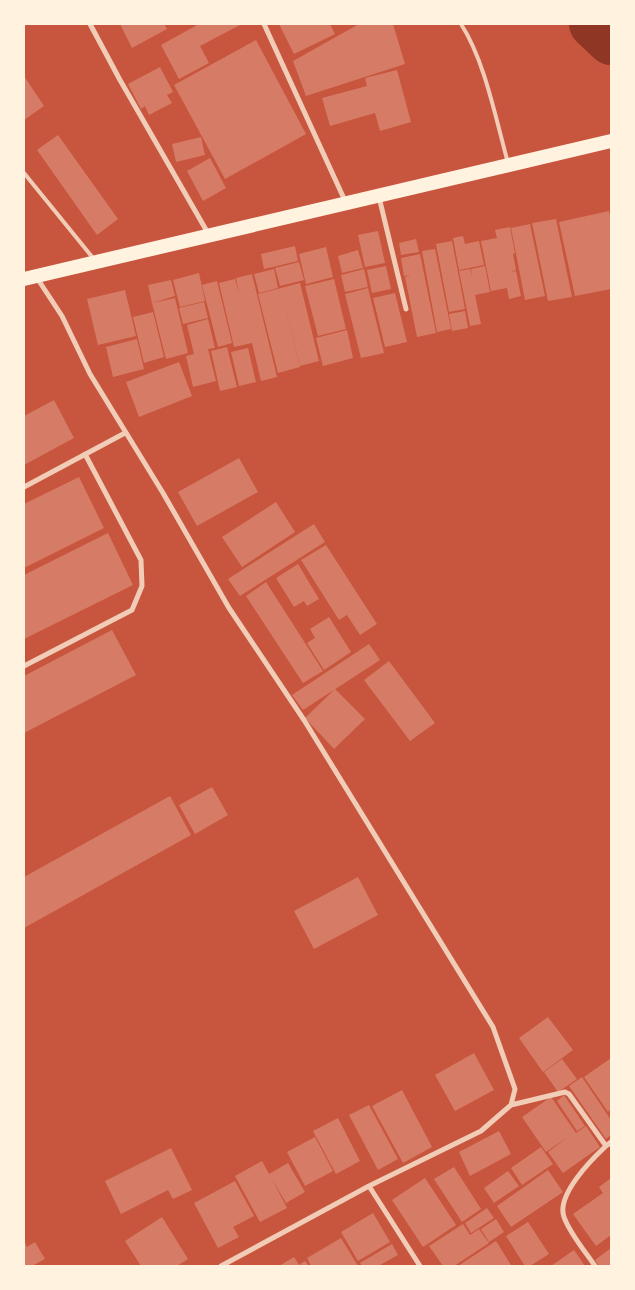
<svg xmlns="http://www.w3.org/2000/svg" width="635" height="1290" font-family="'Golos Text',sans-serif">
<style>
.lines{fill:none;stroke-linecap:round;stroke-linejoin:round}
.river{stroke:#8f3625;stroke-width:48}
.building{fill:#d67c66}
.service{stroke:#f1ccb7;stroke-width:4}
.minor{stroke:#f1ccb7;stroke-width:5}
.trunk{stroke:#fff3e0;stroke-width:14}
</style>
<rect width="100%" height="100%" fill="#c8553d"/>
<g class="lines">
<path class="river" d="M593 24 611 41"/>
</g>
<path class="building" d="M120 24H164L167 29 132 48Z
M199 24H242L200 46 209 63 179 79 161 45Z
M279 24H330L335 34 294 54Z
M359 24H393L405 64 306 96 293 61Z
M256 40 306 134 225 179 174 85Z
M160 67 173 92 167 95 172 103 149 115 145 106 141 109 128 84Z
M397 70 411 122 380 131 375 113 330 126 322 98 367 86 365 78Z
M24 76 44 106 24 120Z
M58 135 118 219 97 235 37 150Z
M201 137 205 155 176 162 172 144Z
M210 158 226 188 203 201 187 171Z
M609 211 611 220V289L575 296 559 222Z
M556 219 572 297 548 301 532 223Z
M530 224 545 296 525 300 511 228Z
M510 227 515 253 513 254 516 270 510 272 516 271 521 296 509 299 507 288 491 291 481 241 497 238 495 230Z
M378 231 385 263 365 267 358 235Z
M463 236 465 244 479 241 484 265 459 270 453 238Z
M416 239 419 252 401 255 399 243Z
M452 241 465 309 449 312 436 244Z
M295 246 298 261 264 269 261 254Z
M326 247 333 277 306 284 299 254Z
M435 249 451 329 437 332 422 251Z
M358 250 363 268 342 273 338 256Z
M420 254 436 333 417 337 405 277 410 275 404 276 401 258Z
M299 262 304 280 280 286 275 268Z
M386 266 391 289 372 293 367 270Z
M485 266 490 292 475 295 481 324 470 326 459 271 470 269 472 276 471 269Z
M274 269 278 288 259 293 254 274Z
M364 269 368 287 345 292 341 275Z
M199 273 205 301 180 307 173 280Z
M252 274 277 377 261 381 252 343 234 347 219 283 235 279 239 293 236 278Z
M334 279 346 329 318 336 305 286Z
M171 280 175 296 152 303 148 285Z
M217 281 232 343 218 347 202 285Z
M300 283 319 361 300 366 281 288Z
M281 288 300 367 278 373 258 294Z
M368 288 384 353 361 358 345 294Z
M125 290 136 336 98 345 87 299Z
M395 293 407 342 385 347 373 298Z
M175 298 188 353 166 359 152 303Z
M204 302 208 318 183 324 179 308Z
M465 311 468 328 452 331 449 314Z
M153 312 164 357 144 363 133 317Z
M208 319 215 348 208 349 216 381 193 387 186 356 194 354 187 325Z
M347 330 353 358 323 366 316 338Z
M137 339 144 369 113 377 106 347Z
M227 347 237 387 220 391 211 351Z
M248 348 256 382 239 386 231 352Z
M179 362 192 396 139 417 126 382Z
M54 400 74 438 24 465V416Z
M239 458 258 492 197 526 178 492Z
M79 477 104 528 24 568V504Z
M276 502 295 532 242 567 222 537Z
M314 524 325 542 240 596 228 579Z
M108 533 133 585 24 639V575Z
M326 545 377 624 360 635 347 615 339 620 301 560Z
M298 564 319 599 307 606 304 601 294 607 276 578Z
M266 582 323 671 303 683 246 596Z
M329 617 351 652 324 670 307 643 315 638 310 629Z
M112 630 136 675 24 733V676Z
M369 644 380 660 303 710 292 695Z
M389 661 435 723 410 741 364 680Z
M335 689 365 719 334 749 305 718Z
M212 787 228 815 195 834 179 805Z
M170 796 191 835 24 928V877Z
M358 877 378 915 314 949 294 911Z
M548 1017 573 1050 543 1072 519 1038Z
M474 1053 494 1090 455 1111 435 1075Z
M611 1058V1109L608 1112 584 1077Z
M562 1059 577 1079 558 1092 544 1072Z
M582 1077 611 1120V1135L606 1139 569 1086Z
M402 1090 432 1147 403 1163 372 1106Z
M564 1095 585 1126 577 1131 557 1101Z
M551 1097 576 1133 586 1126 600 1147 563 1173 548 1152 568 1137 546 1152 522 1117Z
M369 1105 398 1159 378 1170 349 1115Z
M338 1118 360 1161 336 1174 313 1131Z
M499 1131 511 1154 470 1176 459 1152Z
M315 1137 333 1171 305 1186 287 1152Z
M541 1147 553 1164 522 1185 511 1168Z
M171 1148 192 1190 173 1199 168 1190 121 1214 105 1181Z
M262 1161 269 1174 288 1163 305 1192 286 1203 272 1179 287 1208 260 1222 235 1176Z
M454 1167 481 1209 462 1222 434 1179Z
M548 1170 563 1192 511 1227 497 1206Z
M508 1171 519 1186 494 1203 484 1188Z
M425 1178 456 1225 423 1247 392 1200Z
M611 1178V1235L596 1246 573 1214 603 1193 599 1187Z
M235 1181 254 1216 233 1227 239 1237 218 1248 194 1203Z
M487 1208 494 1218 471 1233 465 1223Z
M373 1213 390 1242 358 1261 341 1232Z
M162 1217 188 1259 177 1266H141L125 1241Z
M496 1219 504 1232 489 1242 481 1229Z
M528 1222 549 1254 530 1266H525L506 1236Z
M463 1224 470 1235 479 1229 489 1243 454 1266H443L429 1246Z
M341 1238 358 1266H311L307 1258Z
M24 1241 27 1247 35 1242 45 1259 32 1266H24Z
M496 1241 511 1265 509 1266H458Z
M392 1244 398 1255 378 1266H362L360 1263Z
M611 1248V1266H599L595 1260Z
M574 1250 585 1266H551Z
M294 1257 299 1265 305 1261 309 1266H279Z"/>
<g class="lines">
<path class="service" d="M461 24C485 61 496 120 508 163
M24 173 93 258"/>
<path class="minor" d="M90 24 120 80 209 235
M264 24 346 203
M379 197 406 309
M37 278 62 316 90 374 163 493 229 608 304 720 493 1027 515 1089 511 1105 481 1131 369 1186 221 1266
M24 487 125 433
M24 666 132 610 142 586 141 560 85 454
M511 1105 565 1092 569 1094 606 1146 611 1142
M369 1186 420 1266
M595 1266C585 1251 570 1234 564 1217 556 1195 592 1159 606 1146"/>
<path class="trunk" d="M24 279 611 141"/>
</g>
<rect width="635" height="1290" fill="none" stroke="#fff3e0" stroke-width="50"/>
</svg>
